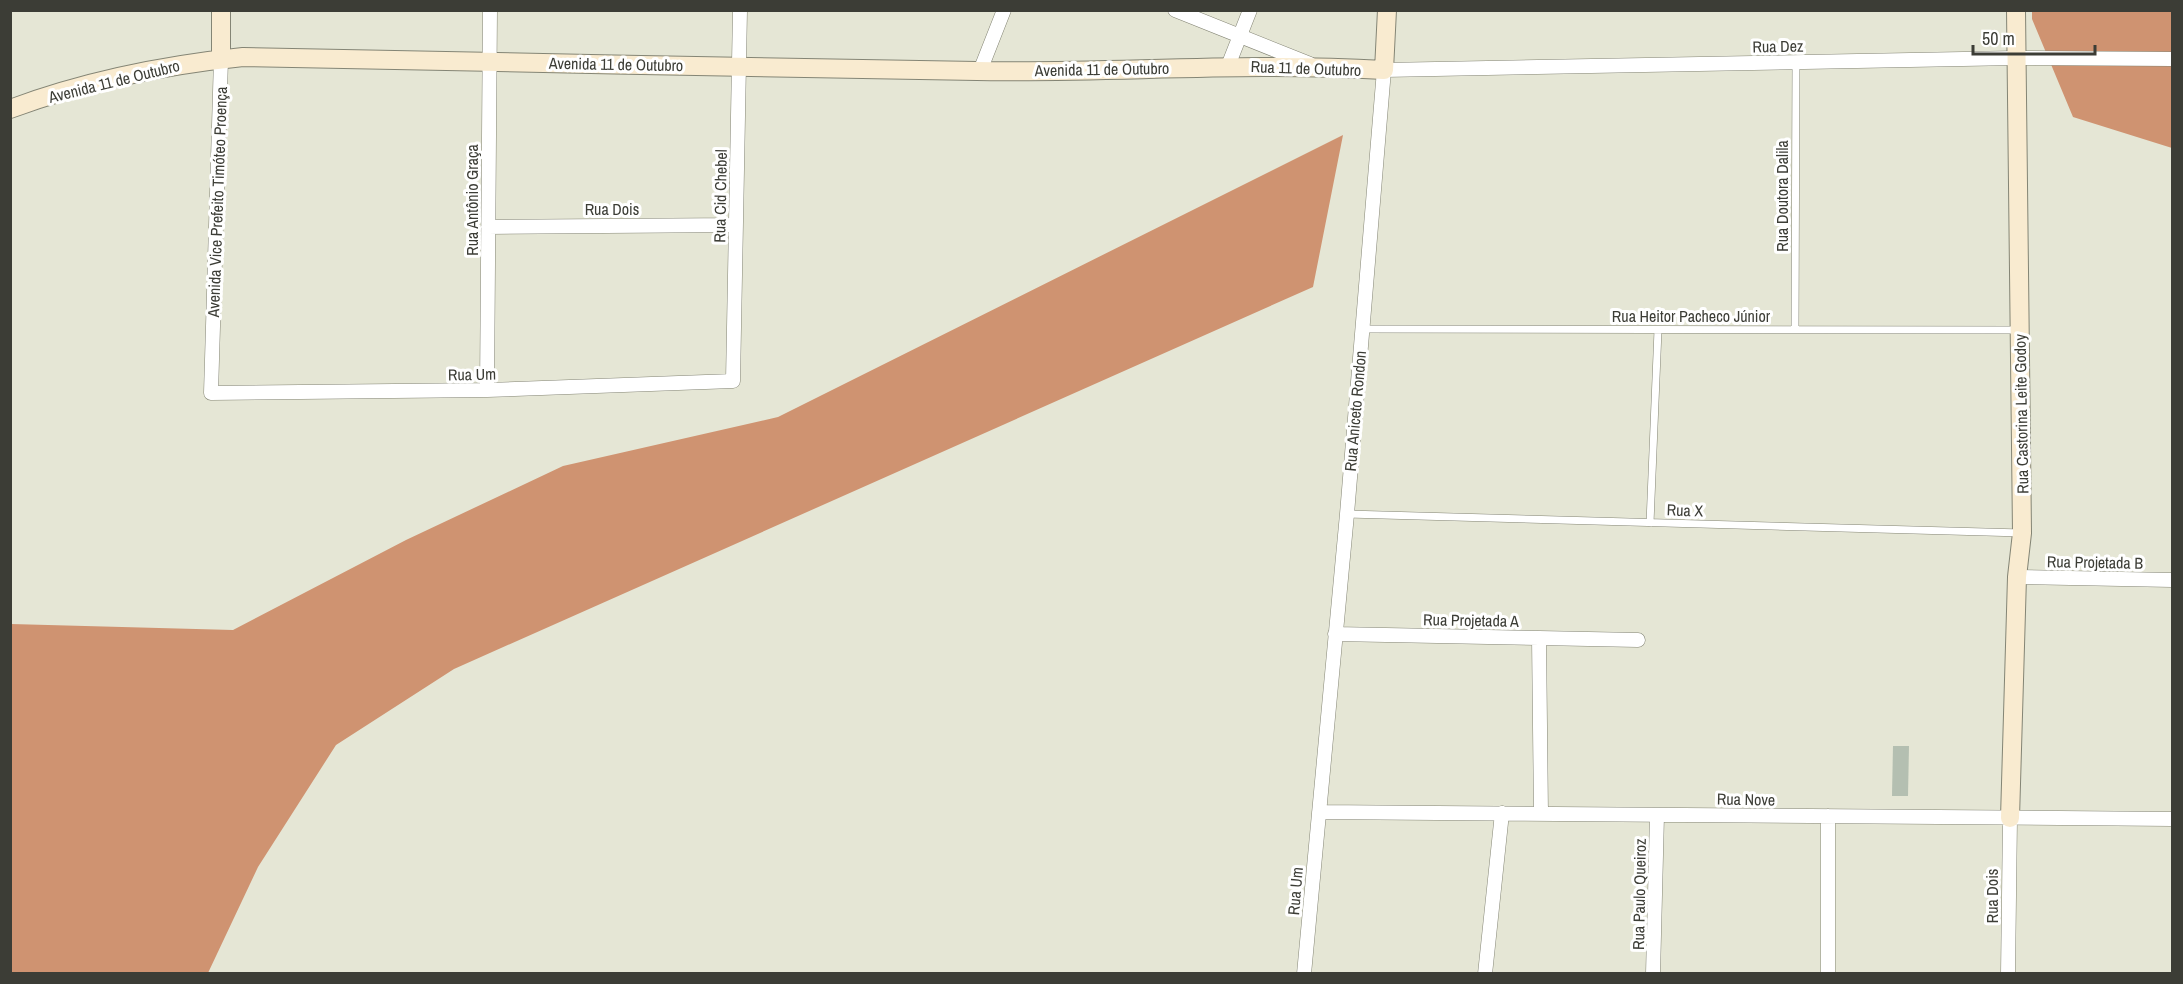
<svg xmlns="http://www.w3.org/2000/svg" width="2183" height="984" font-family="'Archivo Narrow',sans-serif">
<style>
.forest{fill:#cf9371}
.building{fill:#b4bfb1}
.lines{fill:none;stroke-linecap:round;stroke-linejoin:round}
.lane-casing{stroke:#848575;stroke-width:8}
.street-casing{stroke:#848575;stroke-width:15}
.secondary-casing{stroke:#848575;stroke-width:20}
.lane{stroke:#fff;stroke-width:7}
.street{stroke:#fff;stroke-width:14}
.secondary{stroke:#f9ebd0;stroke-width:18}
.labels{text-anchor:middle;stroke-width:6;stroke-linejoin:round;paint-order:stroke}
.street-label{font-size:16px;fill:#3c3d36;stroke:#fff}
</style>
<rect width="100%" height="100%" fill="#e5e6d5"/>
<path class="forest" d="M2032 11H2172V148L2073 117 2032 19Z
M1343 135 1313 287 454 669 336 745 258 867 208 973H11V624L233 630 406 540 563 466 778 417Z"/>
<path class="building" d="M1893 746H1909L1908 796H1892Z"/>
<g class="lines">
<g class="lane-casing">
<path id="lane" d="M1362 329 2019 330
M1795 330 1796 62
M1347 514 2022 533
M1650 523 1658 330"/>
</g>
<g class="street-casing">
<path id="street" d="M1175 10 1310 64
M221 59 211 393 487 390 733 381 740 10
M1228 66 1250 10
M980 71 1004 10
M488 227 736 225
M487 390 490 10
M2017 577 2172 580
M1335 634 1539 638 1541 814
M1539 638 1638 640
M1319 812 2172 819
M1304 974 1347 514 1384 70 2016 58 2172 59
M1485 974 1502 813
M1653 974 1657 815
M1828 974V816
M2008 974 2010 818"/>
</g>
<g class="secondary-casing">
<path id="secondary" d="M221 10V59
M10 109C85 81 165 65 243 57 488 61 732 68 977 71 1113 73 1248 62 1384 70L1387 10
M2010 818 2017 577 2022 533 2016 10"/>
</g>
<use href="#lane" class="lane"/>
<use href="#street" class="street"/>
<use href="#secondary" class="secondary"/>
</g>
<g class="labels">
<g class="street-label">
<text transform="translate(1778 46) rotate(-1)" y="6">Rua Dez</text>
<text transform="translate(616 64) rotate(1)" y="6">Avenida 11 de Outubro</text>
<text transform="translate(1306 68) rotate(2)" y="6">Rua 11 de Outubro</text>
<text transform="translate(1102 69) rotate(-1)" y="6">Avenida 11 de Outubro</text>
<text transform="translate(114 81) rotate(-14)" y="6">Avenida 11 de Outubro</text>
<text transform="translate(720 196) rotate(-89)" y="6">Rua Cid Chebel</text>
<text transform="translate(1782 196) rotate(-90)" y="6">Rua Doutora Dalila</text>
<text transform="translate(472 200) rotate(-90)" y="6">Rua Antônio Graça</text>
<text transform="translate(217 202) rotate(-88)" y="6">Avenida Vice Prefeito Timóteo Proença</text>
<text x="612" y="215">Rua Dois</text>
<text x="1691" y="322">Rua Heitor Pacheco Júnior</text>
<text transform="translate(472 374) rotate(-1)" y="6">Rua Um</text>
<text transform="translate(1355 411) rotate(-85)" y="6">Rua Aniceto Rondon</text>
<text transform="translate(2021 414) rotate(-91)" y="6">Rua Castorina Leite Godoy</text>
<text transform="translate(1685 510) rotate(2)" y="6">Rua X</text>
<text transform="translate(2095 562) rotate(1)" y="6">Rua Projetada B</text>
<text transform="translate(1471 620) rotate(1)" y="6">Rua Projetada A</text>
<text transform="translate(1746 799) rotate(1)" y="6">Rua Nove</text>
<text transform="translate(1295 891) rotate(-85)" y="6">Rua Um</text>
<text transform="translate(1639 894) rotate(-89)" y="6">Rua Paulo Queiroz</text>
<text transform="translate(1992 896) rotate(-90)" y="6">Rua Dois</text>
</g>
</g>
<rect width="2183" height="984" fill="none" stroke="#3c3d36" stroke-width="24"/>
<path d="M1973 45v9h122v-9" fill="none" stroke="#3c3d36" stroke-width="3"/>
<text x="1982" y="45" font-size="18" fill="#3c3d36" stroke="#ffffff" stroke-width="4.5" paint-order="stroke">50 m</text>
</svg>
